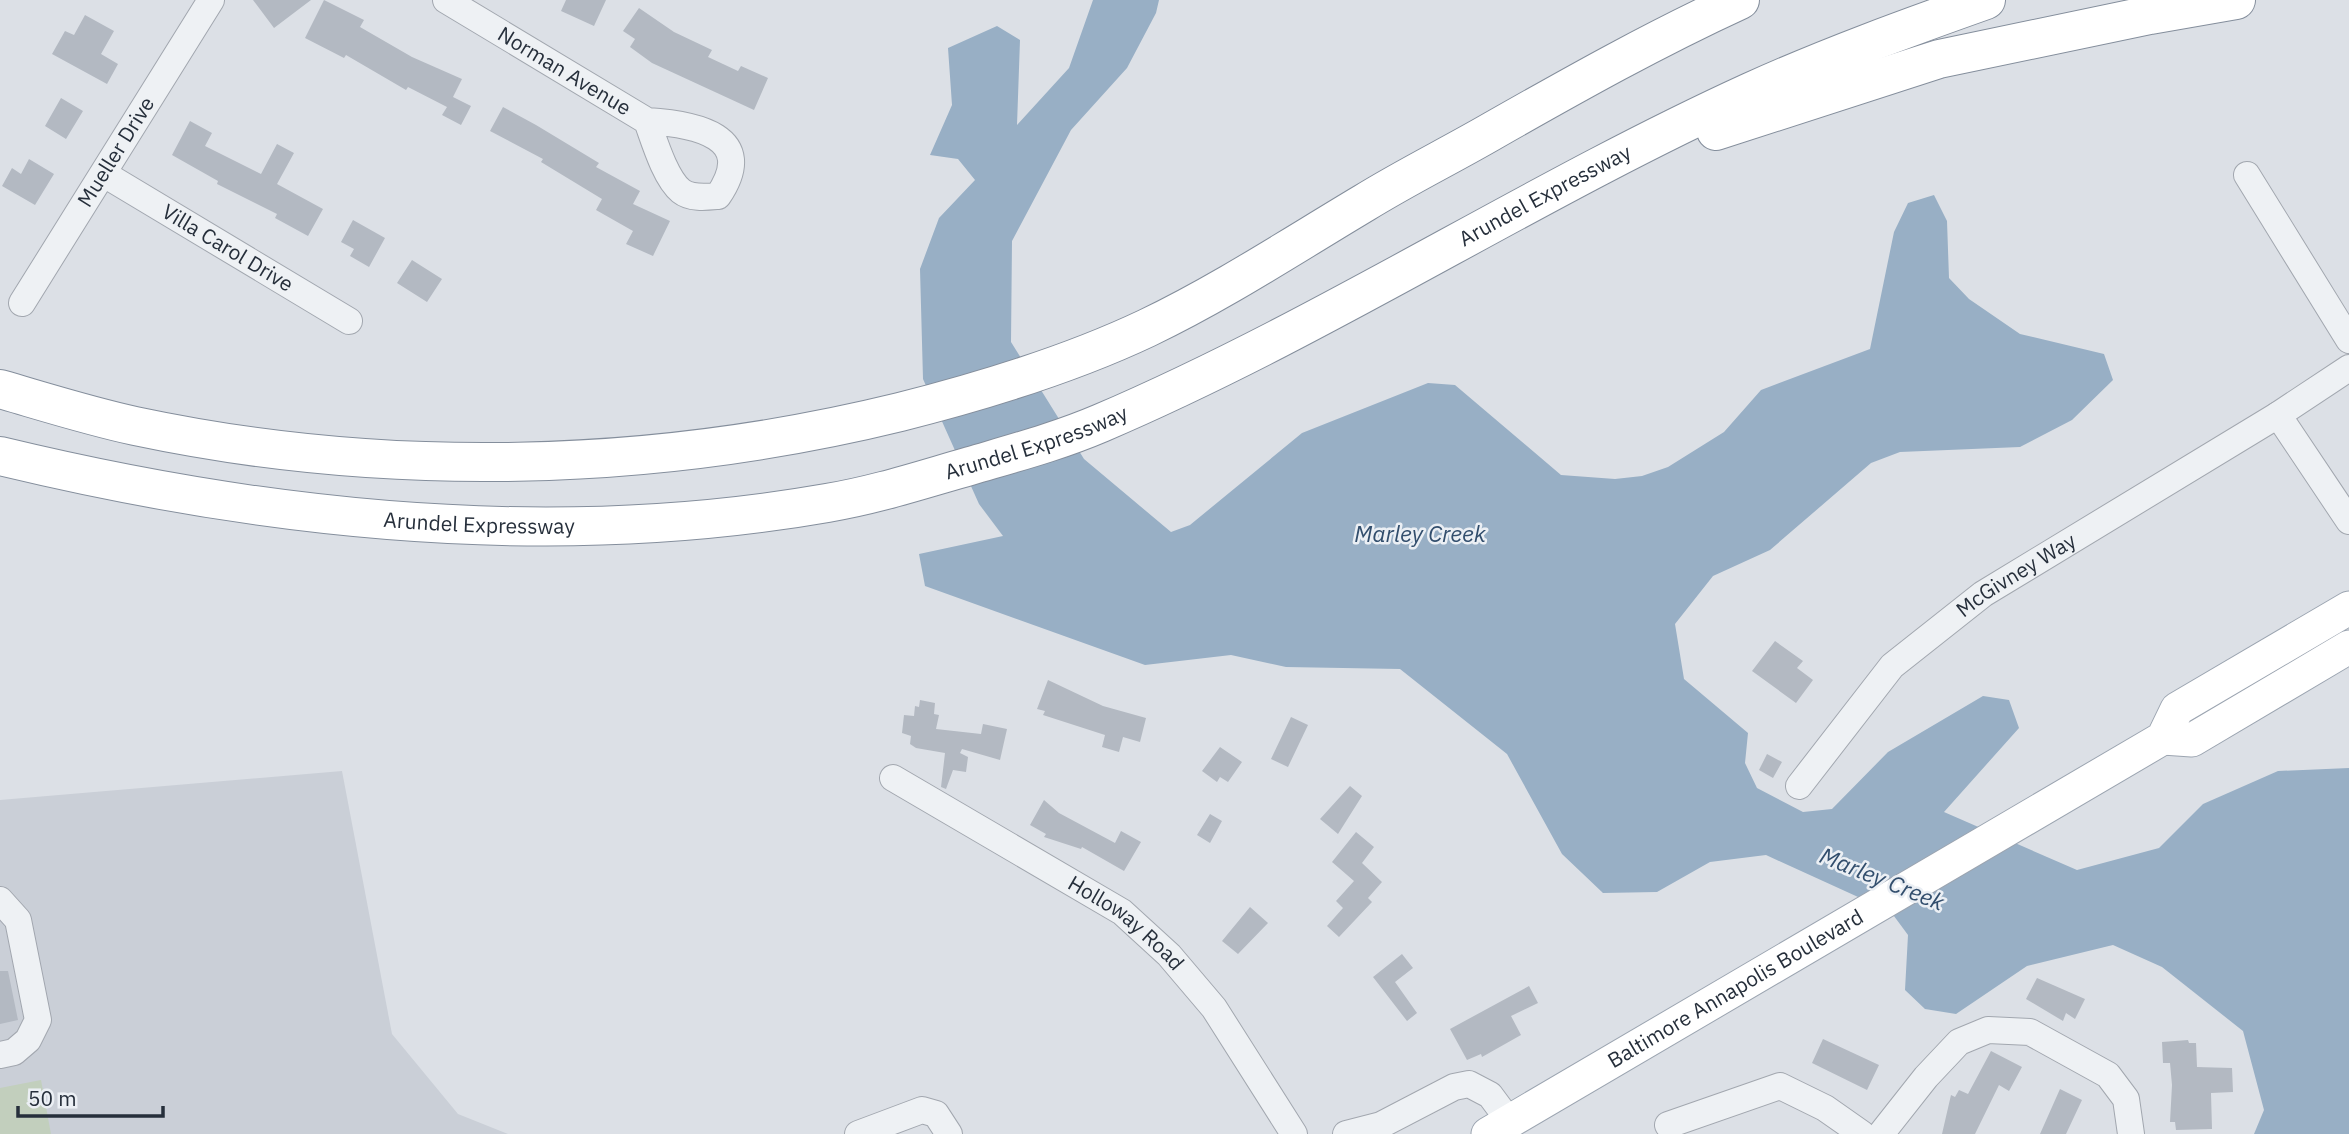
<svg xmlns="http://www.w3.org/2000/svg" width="2349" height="1134" font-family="'IBM Plex Sans',sans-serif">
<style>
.built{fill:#cacfd7}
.green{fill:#c2cfbd}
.water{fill:#98afc5}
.building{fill:#b3b9c2}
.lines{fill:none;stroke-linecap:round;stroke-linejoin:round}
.minor-casing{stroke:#a2a7af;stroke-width:28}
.major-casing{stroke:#9ca5b1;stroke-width:35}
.highway-casing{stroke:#848e9c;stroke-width:40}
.minor{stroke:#eef1f4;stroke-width:26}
.major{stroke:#fff;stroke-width:33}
.highway{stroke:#fff;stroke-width:38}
.labels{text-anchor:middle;stroke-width:5;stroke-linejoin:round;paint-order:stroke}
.street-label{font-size:21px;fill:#262f3b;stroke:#ebeff4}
.water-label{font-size:23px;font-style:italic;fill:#324e6d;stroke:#ebeff4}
</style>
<rect width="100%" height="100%" fill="#dce0e6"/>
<path class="built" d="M342 771 392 1034 458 1114 508 1134H0V800Z"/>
<path class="green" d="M41 1080 51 1134H0V1088Z"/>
<path class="water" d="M1093 0H1159L1156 13 1127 68 1071 130 1012 241 1011 342 1084 459 1171 532 1190 525 1302 433 1428 383 1455 385 1561 475 1615 479 1642 476 1668 467 1724 432 1761 390 1870 349 1894 232 1908 203 1934 195 1947 221 1949 278 1969 299 2020 334 2104 354 2113 380 2072 420 2020 447 1900 452 1871 463 1770 550 1713 576 1675 624 1684 679 1748 733 1745 763 1757 788 1803 812 1832 809 1888 752 1983 696 2009 700 2019 728 1944 812 2077 870 2159 848 2203 804 2278 771 2349 768V1134H2254L2264 1110 2243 1031 2162 967 2113 945 2027 966 1956 1014 1925 1009 1905 990 1908 935 1891 912 1766 855 1710 862 1657 892 1603 893 1562 854 1507 754 1400 669 1286 667 1231 655 1145 665 925 586 919 554 1003 536 979 504 923 379 920 269 939 218 975 180 958 159 930 155 952 105 948 48 997 26 1020 40 1017 125 1069 68Z"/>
<path class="building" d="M253 0H311L274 28Z
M324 0 364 20 360 27 412 57 462 79 453 97 471 106 461 125 442 115 447 107 408 87 406 90 346 55 344 58 305 38Z
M566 0H606L594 26 561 11Z
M639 8 674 32 712 50 708 57 738 71 741 66 768 78 754 110 652 63 630 47 635 39 623 31Z
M85 15 114 31 101 54 118 64 107 84 52 54 65 31 74 35Z
M61 98 83 111 66 139 45 126Z
M503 107 536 125 599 163 596 167 640 191 633 204 670 221 653 256 626 244 633 231 596 210 602 199 541 162 543 159 490 131Z
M190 121 212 133 205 146 261 174 277 144 294 153 277 184 323 209 308 236 275 218 277 214 217 184 218 181 172 155Z
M29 159 54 174 35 205 2 186 12 168 21 174Z
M353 220 385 238 369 267 350 256 354 249 341 242Z
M412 260 442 279 427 302 397 283Z
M1775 641 1803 661 1797 668 1813 680 1796 703 1752 671Z
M1048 680 1103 706 1146 718 1140 742 1123 737 1119 752 1102 747 1105 735 1043 715 1045 711 1037 709Z
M920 700 935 703 934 714 939 715 936 729 981 734 983 724 1007 729 1000 760 962 749 960 753 968 757 966 772 953 770 946 789 941 787 945 753 916 748 910 744 911 736 902 733 904 715 914 716 915 706 919 707Z
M1291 717 1308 725 1288 767 1271 759Z
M1220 747 1242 762 1228 782 1220 777 1217 782 1202 771Z
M1767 754 1782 762 1773 778 1759 770Z
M1350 786 1362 796 1338 834 1320 819Z
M1044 800 1059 813 1115 843 1121 831 1141 842 1124 871 1082 847 1081 849 1044 837 1046 834 1030 825Z
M1210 814 1222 821 1210 843 1197 835Z
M1356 832 1374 847 1362 863 1382 882 1368 898 1372 902 1339 937 1327 926 1343 908 1336 901 1354 881 1332 862Z
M1250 907 1268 923 1238 954 1222 941Z
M1402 954 1413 968 1395 982 1417 1013 1407 1021 1373 977Z
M0 971H8L18 1020 0 1024Z
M2037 978 2085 999 2075 1019 2066 1013 2063 1021 2026 999Z
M1529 986 1538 1003 1511 1016 1521 1035 1482 1057 1481 1054 1467 1060 1450 1029Z
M1823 1039 1879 1065 1867 1090 1812 1063Z
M2188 1040 2189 1043H2196L2197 1067 2232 1068 2233 1092 2211 1093 2212 1129 2176 1130 2175 1122H2170L2172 1085 2170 1063H2163L2162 1042Z
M1991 1051 2022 1067 2009 1091 1999 1085 1975 1134H1942L1951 1095 1955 1097 1959 1090 1968 1094Z
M2060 1089 2082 1100 2066 1134H2040Z"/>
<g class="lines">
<g class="minor-casing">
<g id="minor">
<path id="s1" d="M446 0 647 121C695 124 759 136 718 196 707 197 691 199 681 191 665 178 654 140 647 121"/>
<path id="s2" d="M104 174 349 321"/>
<path d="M2247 175 2349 340"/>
<path id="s3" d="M22 303 211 0"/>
<path d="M2278 415 2349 521"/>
<path id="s4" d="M893 778 1122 912 1169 955 1214 1008 1294 1134"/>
<path id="s5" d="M1799 786 1892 666 1983 594 2278 415 2349 368"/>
<path d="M0 900 18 920 38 1020 28 1040 14 1052 0 1055"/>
<path d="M1668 1125 1780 1086 1825 1108 1862 1134"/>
<path d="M858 1134 922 1110 936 1114 949 1134"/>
<path d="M1346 1134 1381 1125 1454 1087 1469 1084 1490 1095 1510 1122"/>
<path d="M1881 1134 1926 1077 1959 1042 1988 1030 2030 1032 2108 1075 2126 1099 2131 1134"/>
</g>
</g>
<g class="major-casing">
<g id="major">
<path d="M2163 738 2192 740 2349 647"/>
<path id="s6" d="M1488 1134 2163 738 2177 709 2349 608"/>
</g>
</g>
<g class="highway-casing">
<g id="highway">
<path d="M1716 131 1939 59 2150 15 2236 0"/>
<path d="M0 389C45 402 89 416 135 426 385 479 651 473 900 412 983 391 1069 365 1147 328 1222 292 1292 246 1364 203 1406 177 1451 155 1494 130 1575 84 1655 39 1740 0"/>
<path id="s7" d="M0 456C269 521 553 551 827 503 876 495 924 479 970 466 1014 453 1059 441 1101 423 1325 327 1529 193 1750 92 1827 57 1907 28 1986 0"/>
</g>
</g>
<use href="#minor" class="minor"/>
<use href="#major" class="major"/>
<use href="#highway" class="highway"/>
</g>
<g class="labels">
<g class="street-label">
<text dy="7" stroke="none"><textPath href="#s1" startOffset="138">Norman Avenue</textPath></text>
<text dy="7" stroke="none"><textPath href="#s3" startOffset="178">Mueller Drive</textPath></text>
<text dy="7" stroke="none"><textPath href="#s7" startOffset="1619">Arundel Expressway</textPath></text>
<text dy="7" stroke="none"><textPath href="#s2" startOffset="144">Villa Carol Drive</textPath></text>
<text dy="7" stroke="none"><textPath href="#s7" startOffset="1052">Arundel Expressway</textPath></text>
<text dy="7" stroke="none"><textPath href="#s7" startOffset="485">Arundel Expressway</textPath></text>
<text dy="7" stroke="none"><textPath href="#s5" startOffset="306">McGivney Way</textPath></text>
<text dy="7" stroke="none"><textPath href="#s4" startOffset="275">Holloway Road</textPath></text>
<text dy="7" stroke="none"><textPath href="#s6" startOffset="287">Baltimore Annapolis Boulevard</textPath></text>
</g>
<g class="water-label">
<text x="1420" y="542">Marley Creek</text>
<text transform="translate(1882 879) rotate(22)" y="8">Marley Creek</text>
</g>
</g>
<path d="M18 1106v10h145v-10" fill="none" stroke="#262f3b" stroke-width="3.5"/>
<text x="28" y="1106" font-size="21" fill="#262f3b" stroke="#ebeff4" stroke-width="5" paint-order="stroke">50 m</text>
</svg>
